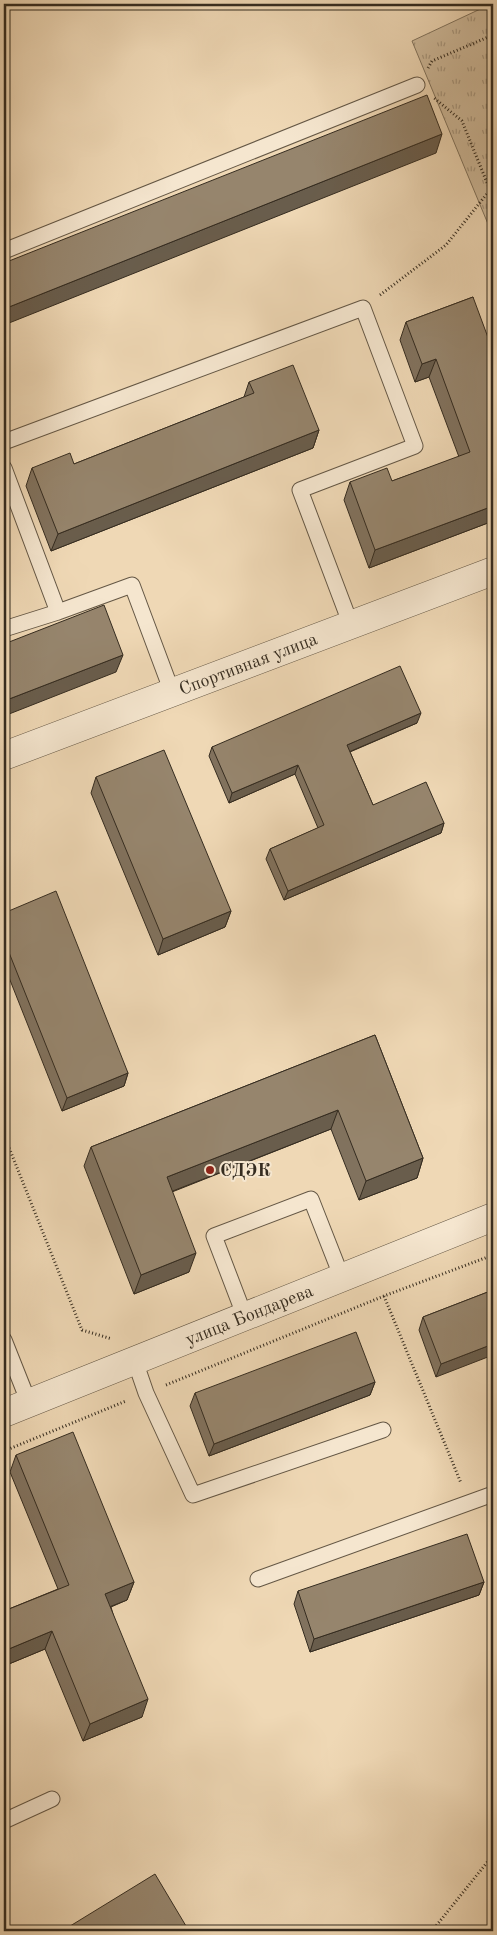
<svg xmlns="http://www.w3.org/2000/svg" width="497" height="1935" font-family="'Old Standard TT',serif">
<style>
.grass{fill:url(#grass-tufts);stroke:#82745e}
.lines{fill:none;stroke-linecap:round;stroke-linejoin:round}
.service-casing{stroke:#645745;stroke-width:17}
.minor-casing{stroke:#645745;stroke-width:29}
.path{stroke:#352c20;stroke-width:3;stroke-dasharray:1 2.5;stroke-linecap:butt}
.service{stroke:#f5e6cf;stroke-width:15}
.minor{stroke:#f5e6cf;stroke-width:28}
.wall{fill:#81725e;stroke:#352c20}
.shaded-wall{fill:#695d4c;stroke:#352c20}
.building{fill:#96856d;stroke:#352c20}
.poi-dot{fill:#8f2418;stroke:#f5e6cf;stroke-width:2}
.labels{text-anchor:middle;stroke-width:4;stroke-linejoin:round;paint-order:stroke}
.street-label{font-size:18px;fill:#352c20;stroke:#f5e6cf}
.poi-label{font-size:18px;font-weight:bold;fill:#352c20;stroke:#f5e6cf;text-anchor:start}
</style>
<defs>
<pattern id="grass-tufts" width="24" height="20" patternUnits="userSpaceOnUse" patternTransform="scale(1.25)"><rect width="24" height="20" fill="#cfbb9c"/><path d="M3 7l-1-3M5 7V3M7 7l1-3M15 17l-1-3M17 17v-4M19 17l1-3" fill="none" stroke="#a9987f"/></pattern>
</defs>
<rect width="100%" height="100%" fill="#efd8b5"/>
<filter id="stains"><feTurbulence type="fractalNoise" baseFrequency=".004" numOctaves="4"/><feColorMatrix values="0 0 0 0 .2 0 0 0 0 .09 0 0 0 0 .02 0 0 0 .5 -.17"/></filter>
<radialGradient id="worn" r=".72"><stop offset=".6" stop-color="#630" stop-opacity="0"/><stop offset="1" stop-color="#630" stop-opacity=".3"/></radialGradient>
<path class="grass" d="M491 4H493V236L412 41Z"/>
<g class="lines">
<g class="service-casing">
<path id="service" d="M4 251 417 85
M4 442 363 308 415 446 300 490 351 625
M4 468 58 612 132 585 172 692
M4 629 58 612
M245 1317 214 1236 311 1199 342 1278
M4 1340 29 1403
M135 1361 146 1393 193 1495 383 1430
M258 1579 493 1494
M4 1821 52 1799"/>
</g>
<g class="minor-casing">
<g id="minor">
<path id="s1" d="M4 756 493 571"/>
<path id="s2" d="M4 1413 493 1217"/>
</g>
</g>
<path class="path" d="M428 68 432 61 493 35
M380 295 446 245 490 190 462 121 433 97
M4 1135 82 1330 112 1339
M384 1296 461 1483
M166 1385 384 1296 493 1255
M4 1451 126 1401
M432 1931 493 1855"/>
<use href="#service" class="service"/>
<use href="#minor" class="minor"/>
</g>
<path class="wall" d="M473 297 493 521 369 568 344 500 350 482 392 481 459 457 429 377 415 382 400 340 406 322Z
M249 382 319 430 313 448 51 551 26 486 32 468 74 464 244 397Z
M417 723 350 752 373 805 444 823 441 833 284 900 266 859 270 849 318 828 295 774 229 803 209 756 212 747Z
M96 777 231 911 225 927 158 955 91 793Z
M4 913 128 1073 124 1086 62 1111 4 965Z
M375 1035 423 1158 417 1178 359 1200 331 1129 172 1192 189 1272 134 1294 84 1166 91 1147Z
M493 1290 436 1377 419 1330 423 1317Z
M375 1382 370 1395 209 1456 190 1406 195 1393Z
M16 1455 134 1582 127 1600 111 1607 142 1717 83 1741 45 1649 4 1666V1611L58 1589 10 1472Z
M484 1582 479 1595 310 1652 294 1604 298 1591Z"/>
<path class="shaded-wall" d="M442 134 436 153 4 325V309Z
M436 359 429 377 415 382 422 364Z
M319 430 313 448 51 551 58 534Z
M493 506V521L369 568 375 550Z
M123 655 116 672 4 716V701Z
M421 713 417 723 344 754 347 745Z
M298 765 295 774 229 803 232 793Z
M444 823 441 833 284 900 288 891Z
M231 911 225 927 158 955 163 939Z
M128 1073 124 1086 62 1111 67 1098Z
M338 1110 331 1129 160 1196 167 1177Z
M423 1158 417 1178 359 1200 366 1181Z
M196 1253 189 1272 134 1294 141 1275Z
M493 1344V1355L436 1377 441 1364Z
M375 1382 370 1395 209 1456 214 1444Z
M134 1582 127 1600 99 1611 105 1594Z
M484 1582 479 1595 310 1652 314 1639Z
M52 1631 45 1649 4 1666V1651Z
M148 1699 142 1717 83 1741 90 1724Z"/>
<path class="building" d="M427 95 442 134 4 309V263Z
M473 297 493 351V506L375 550 350 482 387 468 392 481 470 452 436 359 422 364 406 322Z
M293 365 319 430 58 534 32 468 70 453 74 464 254 393 249 382Z
M104 605 123 655 4 701V644Z
M400 666 421 713 347 745 373 805 426 782 444 823 288 891 270 849 324 825 298 765 232 793 212 747Z
M164 750 231 911 163 939 96 777Z
M56 891 128 1073 67 1098 4 940V913Z
M375 1035 423 1158 366 1181 338 1110 167 1177 196 1253 141 1275 91 1147Z
M493 1290V1344L441 1364 423 1317Z
M356 1332 375 1382 214 1444 195 1393Z
M73 1432 134 1582 105 1594 148 1699 90 1724 52 1631 4 1651V1611L69 1585 16 1455Z
M467 1534 484 1582 314 1639 298 1591Z
M155 1874 189 1931H62Z"/>
<circle class="poi-dot" cx="210" cy="1170" r="5"/>
<g class="labels">
<g class="street-label">
<text dy="6" stroke="none"><textPath href="#s1" startOffset="261">Спортивная улица</textPath></text>
<text dy="6" stroke="none"><textPath href="#s2" startOffset="264">улица Бондарева</textPath></text>
</g>
<g class="poi-label">
<text x="220" y="1176">СДЭК</text>
</g>
</g>
<rect width="497" height="1935" fill="none" stroke="#efd8b5" stroke-width="20"/>
<rect x="5" y="5" width="487" height="1925" fill="none" stroke="#352c20" stroke-width="2.5"/>
<rect x="10" y="10" width="477" height="1915" fill="none" stroke="#352c20"/>
<rect width="100%" height="100%" filter="url(#stains)"/>
<rect width="100%" height="100%" fill="url(#worn)"/>
</svg>
